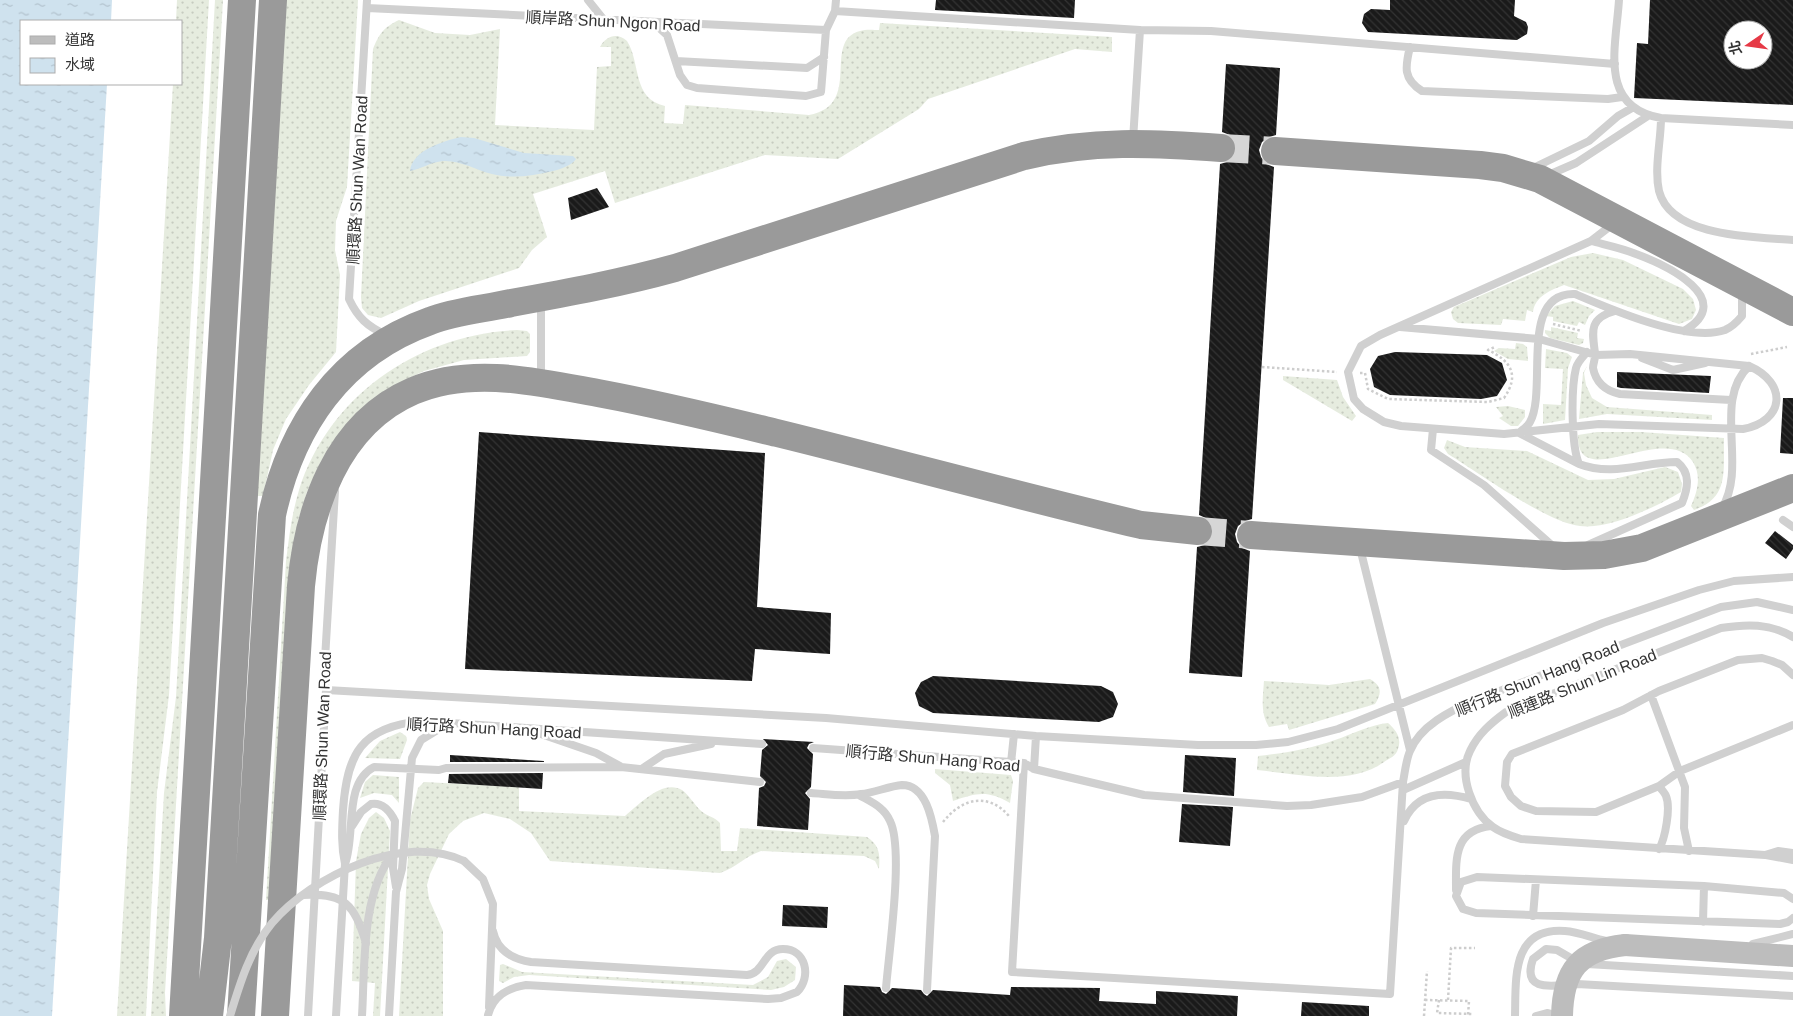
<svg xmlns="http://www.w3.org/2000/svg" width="1793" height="1016" font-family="Arial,'Noto Sans TC',sans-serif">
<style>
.grass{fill:url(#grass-dots)}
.water{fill:url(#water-ripples)}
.building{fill:url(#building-back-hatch);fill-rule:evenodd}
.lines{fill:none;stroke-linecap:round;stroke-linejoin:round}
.highway-tunnel{stroke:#d6d6d6;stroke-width:28;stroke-dasharray:28 14;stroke-linecap:butt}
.path{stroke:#cdcdcd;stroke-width:2.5;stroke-dasharray:2.5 2.5;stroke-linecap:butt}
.lane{stroke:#d0d0d0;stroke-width:8}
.secondary{stroke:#bdbdbd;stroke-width:22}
.highway{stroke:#9a9a9a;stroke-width:28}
.path-bridge{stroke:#cdcdcd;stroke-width:2.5;stroke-dasharray:2.5 2.5;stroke-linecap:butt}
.lane-bridge{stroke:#d0d0d0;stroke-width:8}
.secondary-bridge{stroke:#bdbdbd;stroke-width:22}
.labels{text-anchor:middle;stroke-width:5;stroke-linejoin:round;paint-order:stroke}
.street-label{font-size:16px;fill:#333;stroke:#fff}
</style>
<defs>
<pattern id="grass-dots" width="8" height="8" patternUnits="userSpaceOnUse" patternTransform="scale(1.25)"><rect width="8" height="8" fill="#e6ecdf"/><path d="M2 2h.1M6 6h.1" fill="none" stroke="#c6cbc0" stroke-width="1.8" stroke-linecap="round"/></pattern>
<pattern id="water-ripples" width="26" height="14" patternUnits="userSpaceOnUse" patternTransform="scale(1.25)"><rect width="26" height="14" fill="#cfe2ee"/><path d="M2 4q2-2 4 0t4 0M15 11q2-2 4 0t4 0" fill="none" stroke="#b2c2cd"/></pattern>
<pattern id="building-back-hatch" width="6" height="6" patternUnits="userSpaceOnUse" patternTransform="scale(1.25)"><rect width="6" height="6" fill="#1a1a1a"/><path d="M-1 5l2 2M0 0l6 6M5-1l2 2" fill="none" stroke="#333"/></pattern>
</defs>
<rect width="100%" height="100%" fill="#fff"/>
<path class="grass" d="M177 0H209L169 695 157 792 146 1016H117L173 84H181V21H176Z
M215 0H223L165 993 166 1016H151L164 793 176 697Z
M283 0H358L347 187 336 221 335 250 340 275 336 352 309 385 286 419 273 450 263 496H255Z
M399 20 435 33 470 35 500 29 495 125 594 130 597 67 611 66V47H600C606 36 617 32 627 41 641 63 632 99 665 106L664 123 683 124 685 105 809 115C864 105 821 41 860 31 866 29 874 30 879 30L880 23 1112 37V52L1075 49 928 99 919 109 838 159 765 155 615 203 605 171 533 194 547 237 532 250 519 268 419 301 381 318 368 315 362 308 361 297 373 49C379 34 384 27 399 20Z
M1593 253 1623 260 1683 289 1693 299 1696 310 1692 319 1679 324 1564 285C1551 290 1535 296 1533 312L1527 310 1525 321 1503 319 1501 325 1458 323 1453 319 1451 312 1454 307 1571 257Z
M1573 301 1595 310 1589 316 1585 325 1579 322 1577 326 1553 321V317L1546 316 1555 306Z
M1551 327 1578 333 1577 338 1584 339 1583 343 1579 345 1550 338 1545 333V330L1551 331Z
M517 330 527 331 530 334V352L527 356 464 360 424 371 407 379 321 461 307 492 298 521 271 900H266L286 561C289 537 292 513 299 490 329 395 419 334 517 330Z
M1516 343 1523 344 1527 347 1528 361 1508 359 1494 351 1499 348 1515 349Z
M1546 349 1567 353 1572 357 1568 368 1565 420 1543 424V404L1561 405 1563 369 1545 368Z
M1587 366 1584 373 1586 385 1592 398 1607 407 1712 415V420L1607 414 1579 419 1583 373Z
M1283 376 1337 380 1343 397 1356 416 1352 421 1283 380Z
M1508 406 1525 410V417L1518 426H1511L1499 418 1503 416 1496 407Z
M1597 432H1641L1724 438C1723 470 1730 498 1694 510L1691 506C1697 492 1702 477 1693 462 1665 420 1576 495 1578 435Z
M1447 440 1465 447 1527 451 1588 480 1614 479 1665 467 1678 472 1682 484 1681 492C1656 507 1608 530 1580 526 1548 523 1479 473 1448 454L1444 448Z
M1370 679C1382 686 1382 693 1375 704L1289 730 1287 724 1269 727C1260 713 1263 697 1264 681L1329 685Z
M1388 723C1396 730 1402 738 1398 749 1396 756 1390 758 1384 762 1349 787 1298 774 1257 770L1258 756C1285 753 1310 749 1335 740 1353 734 1369 725 1388 723Z
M400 732 406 736 407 740 400 759 365 758 380 741Z
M935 769 1011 775 1013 781 1010 803C987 790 977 793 953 801L950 785 935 773Z
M373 775 399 777V803L392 795 374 793 360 798 365 782Z
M424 782 519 787V811L625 816C639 805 662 779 682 790 689 795 694 804 700 810 706 816 715 817 720 823L721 851H737L740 828 867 837C880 846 880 854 879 869L875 861 864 856 761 851C746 856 735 868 720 873L550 861 531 833 510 819 484 813 463 821 449 834 430 874 427 885 429 899 443 931V1016H399L410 820 418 788Z
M376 812 384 818 390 831 380 1016H373L375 983 352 981 356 861 361 834 369 818Z
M786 959 796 967 795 980 784 987 771 990 529 975 514 977 503 983 499 981 500 965 503 964 522 972 753 985 768 977 777 961Z"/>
<path class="water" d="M0 0H112L111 21H21V84H107L52 1016H0Z
M461 137 474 138 524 153 573 156 576 159C572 165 561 169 553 171 532 176 512 179 492 174 476 170 460 160 443 161 431 162 421 169 410 171 412 150 444 141 461 137Z"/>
<path class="building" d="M936 0H1075L1074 18 935 10Z
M1390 0H1515L1514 16 1526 22 1528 27 1527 34 1517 40 1368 32 1362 23 1364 14 1371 9 1390 10Z
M1650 0H1793V105L1634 98 1637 43 1648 44ZM1733 30H1763V60H1733Z
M1226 64 1280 68 1276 135 1269 137 1262 142 1259 150 1261 157 1266 164 1274 167 1252 519 1245 521 1238 526 1235 534 1237 542 1242 548 1250 551 1242 677 1189 673 1197 547 1205 545 1210 541 1214 532 1212 524 1208 519 1199 515 1220 164 1227 162 1234 157 1237 149 1235 141 1230 135 1222 132Z
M597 188 609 207 571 220 568 198Z
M1395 352 1487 355 1502 363 1507 380 1497 396 1481 399 1390 395 1374 387 1370 369 1378 356Z
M1617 372 1711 376 1709 393 1621 388 1617 387Z
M1783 398H1793V454L1780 453Z
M479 432 765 453 757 607 831 613 830 654 755 649 752 681 465 669Z
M1775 531 1793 545V549L1786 559 1765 543Z
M933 676 1101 686 1113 692 1118 704 1113 717 1099 722 933 713 919 706 915 693 921 682Z
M763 739 814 742 809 744 807 748 813 754 811 787 805 793 810 799 808 830 757 826 759 788 764 786 766 782 760 776 762 750 768 745Z
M450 755 544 761V762H450Z
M1185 755 1236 758 1234 796 1183 792Z
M543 773 542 789 448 783 449 774Z
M1182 804 1233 807 1230 846 1179 842Z
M783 905 828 907 827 928 782 926Z
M844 985 880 987 882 992 886 994 892 988 921 990 924 994 927 996 933 990 1010 995 1011 987 1100 988 1099 1001 1156 1004V991L1238 996 1237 1016H843Z
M1302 1002 1369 1006V1016H1301Z"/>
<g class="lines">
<path class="highway-tunnel" d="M1221 148 1275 151
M1198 531 1251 535"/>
<path class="path" d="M1553 324 1582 331
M1751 354 1787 347
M1262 367 1337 372
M1360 373H1365L1368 389 1388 399 1488 402 1504 398C1520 375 1511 361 1488 350L1495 347
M943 822C962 798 988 792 1009 816
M1439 1000 1437 1013 1472 1014
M1448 1000 1451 948H1475
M1424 1016 1427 971"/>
<path class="lane" d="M367 0 349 299C358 318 367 326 386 335
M588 0 604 20
M1619 0C1616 47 1598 107 1661 118L1793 125
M367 8 826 30 835 11 836 0
M835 11 1140 30 1211 31 1615 64
M655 24 667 35 680 75 687 85 697 88 806 96 821 92 826 30
M1410 47C1405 67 1403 79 1422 91L1608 99 1622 97
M676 61 807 68 824 57
M1661 118C1661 141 1654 168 1659 191 1671 238 1756 237 1793 240
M1133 140 1140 30
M1531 169 1589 141 1618 116 1632 108
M1546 176 1576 163 1648 116
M1591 241C1606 245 1622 248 1636 254 1666 265 1738 299 1684 331
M541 302V378
M1615 311C1589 318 1592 331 1595 353 1596 358 1593 363 1593 368 1596 383 1606 391 1620 394L1731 400
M1400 327 1539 339 1596 355 1630 354 1749 366C1788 383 1785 421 1743 429L1599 424 1504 434 1401 426 1384 422 1363 409 1354 399 1348 372 1361 346 1380 335 1591 241 1613 224
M1587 352C1583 357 1578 361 1576 368 1571 388 1571 445 1579 464 1613 477 1643 462 1677 462 1691 473 1688 488 1682 503L1588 545
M1642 358 1673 370 1705 363
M1433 429 1431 450 1484 485 1555 548
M1579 464 1519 433C1522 430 1528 426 1530 422 1548 390 1518 292 1575 294 1610 309 1688 343 1725 330 1732 327 1737 322 1742 316V293
M1722 508C1748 466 1712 401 1749 366
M1783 520 1793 527
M1360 548 1410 750
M1793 637C1770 623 1746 624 1721 628L1506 712C1491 723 1478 734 1470 751 1458 775 1472 812 1493 827 1501 833 1511 836 1521 839L1765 855 1778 851 1793 853
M1793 675 1782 665 1772 661 1762 658 1738 660 1659 691 1623 710 1512 754 1507 762 1505 786 1511 797 1521 806 1536 811 1596 812 1659 786 1680 771 1793 725
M326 690 826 718 1036 736 1198 745H1256L1288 742 1338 729 1603 623 1699 590 1734 581 1793 577
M1651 695 1685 787 1684 828 1689 851
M538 733 596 753 620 766
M813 748 1024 763 1034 769 1144 795 1287 806 1311 805 1362 797 1403 782C1405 772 1406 760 1410 751 1420 726 1450 711 1473 701L1721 607 1757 602 1793 610
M1011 763 1014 734
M1024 763 1012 972 1390 994 1403 782
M643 768 664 754 711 744
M1034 769 1036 736
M1403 790 1466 762
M811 793C827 794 845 797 861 794 874 793 889 786 902 785 926 785 932 819 935 836L927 990
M859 795C871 802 884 807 890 821 904 849 889 951 886 988
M1404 821C1417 792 1444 791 1471 799
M352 826 361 812 371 804C383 802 390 811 395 821L393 868 396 887
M1659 849C1665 839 1671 808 1666 796 1665 793 1661 789 1659 786
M1766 855 1793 860
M464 861 483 879 493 904 489 1007
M345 864C356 835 343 783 374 767L439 770 446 768 621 767 760 782
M1456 890C1456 860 1453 830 1491 826
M1793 899 1784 893 1704 886 1477 877 1461 882 1456 896 1463 909 1476 913 1780 924 1788 922 1793 918
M1533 916 1536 880
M1703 922 1704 886
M1753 944 1793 934
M1576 961 1557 950 1546 949 1533 959C1520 996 1560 984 1577 984L1793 996
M1587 964 1793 976
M488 1015C493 996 507 988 526 985L768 999 781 998 797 992C812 977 806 949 783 949 763 949 765 973 747 975L531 962C512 959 497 950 493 931
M308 1016 326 690 324 676 335 491
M336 1016 345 864C341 846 342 829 343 810 347 754 361 727 421 721L762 744
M362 1016C365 967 361 895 392 855
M389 1016 396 892 402 869 412 758 421 740 447 724
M1515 1016C1516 979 1511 927 1565 931 1579 932 1592 938 1606 941
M1536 1016 1547 1013 1559 1016"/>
<path class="secondary" d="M1625 945 1793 956"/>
<path class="highway" d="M1275 151 1480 165 1503 168 1540 179 1793 312
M1251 535 1564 556 1604 555 1642 548 1793 488
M183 1016 242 0
M209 1016 218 938 273 0
M241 1016 272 515C291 426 340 353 430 321 455 311 485 309 511 303 566 293 621 283 675 268L1024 156C1093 140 1151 143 1221 148
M275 1016 301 586C308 510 336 424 413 391 473 365 542 383 603 394 662 405 719 419 777 433 899 463 1019 496 1141 525L1198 531"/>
<path class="path-bridge" d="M1425 1000 1469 1001 1468 1016"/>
<path class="lane-bridge" d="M303 895C345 893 354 904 366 943
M230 1016C240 983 250 950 272 923 312 876 404 832 464 861"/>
<path class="secondary-bridge" d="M1562 1016C1563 970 1579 950 1625 945"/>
</g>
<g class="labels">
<g class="street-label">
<text transform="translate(613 21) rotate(3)" y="6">順岸路 Shun Ngon Road</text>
<text transform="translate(357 180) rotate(-87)" y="6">順環路 Shun Wan Road</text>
<text transform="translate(1537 678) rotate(-22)" y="6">順行路 Shun Hang Road</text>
<text transform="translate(1582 683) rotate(-22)" y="6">順連路 Shun Lin Road</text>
<text transform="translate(494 728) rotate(3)" y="6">順行路 Shun Hang Road</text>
<text transform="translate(322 736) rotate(-88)" y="6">順環路 Shun Wan Road</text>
<text transform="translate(933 758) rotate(5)" y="6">順行路 Shun Hang Road</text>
</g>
</g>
<rect x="20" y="20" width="162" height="65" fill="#ffffff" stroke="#adadad"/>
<rect x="30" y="36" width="25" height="8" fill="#bdbdbd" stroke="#adadad"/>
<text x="65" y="45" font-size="15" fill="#333333">道路</text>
<rect x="30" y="58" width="25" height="15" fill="url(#water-ripples)" stroke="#adadad"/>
<text x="65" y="70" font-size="15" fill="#333333">水域</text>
<g transform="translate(1748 45) rotate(257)"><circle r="24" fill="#ffffff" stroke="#adadad"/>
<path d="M0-4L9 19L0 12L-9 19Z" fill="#e63946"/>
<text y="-8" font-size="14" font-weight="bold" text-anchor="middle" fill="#333333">北</text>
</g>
</svg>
